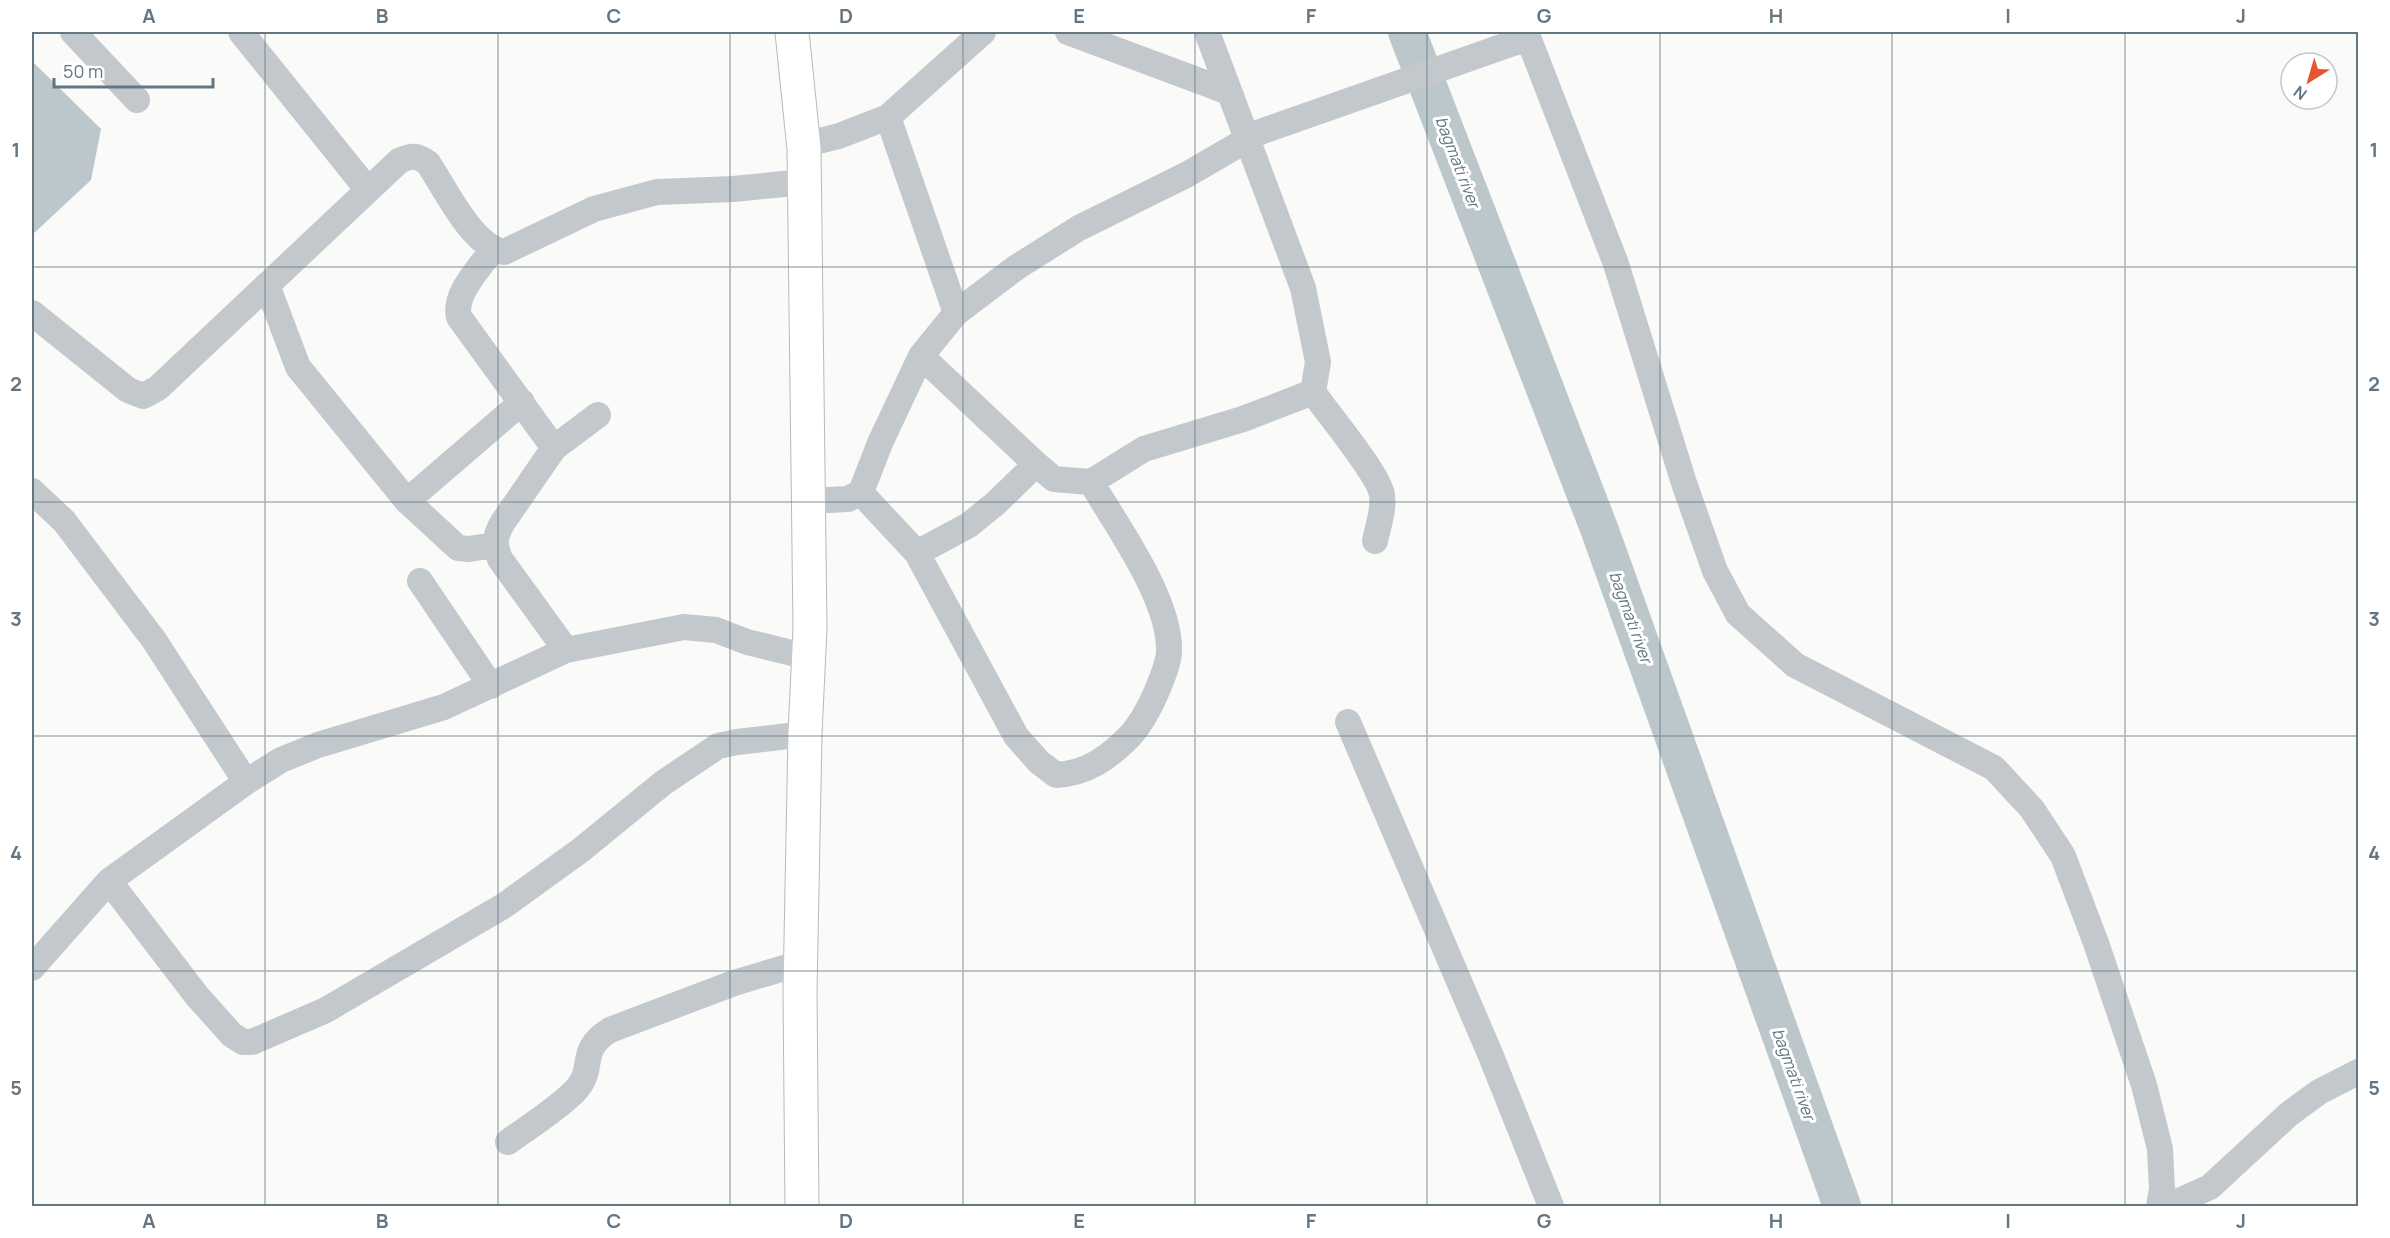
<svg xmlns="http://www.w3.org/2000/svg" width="2390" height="1238" font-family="Manrope,sans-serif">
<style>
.water{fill:#bbc7cb}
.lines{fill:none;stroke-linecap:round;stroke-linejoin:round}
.river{stroke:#bbc7cb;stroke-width:38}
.primary-casing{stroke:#b5babe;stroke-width:35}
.street{stroke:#c3c8cc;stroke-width:26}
.primary{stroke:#fff;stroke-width:33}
.grid{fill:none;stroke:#657683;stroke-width:1.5;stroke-opacity:0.55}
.labels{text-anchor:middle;stroke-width:6;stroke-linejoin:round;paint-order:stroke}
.water-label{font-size:16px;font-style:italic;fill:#60757c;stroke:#fff}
.neatline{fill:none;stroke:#657683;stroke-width:2}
.grid-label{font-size:20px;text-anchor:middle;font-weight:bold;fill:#657683}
</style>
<rect width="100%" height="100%" fill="#fafaf8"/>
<path class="water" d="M32 61 101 129 91 180 32 235Z"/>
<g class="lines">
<path class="river" d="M1407 32 1600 531 1842 1206"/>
<g class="primary-casing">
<path id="primary" d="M792 32 804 149 810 628 805 734 800 992 802 1206"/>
</g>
<path class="street" d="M73 32 137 100
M241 32 368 190
M1068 32 1229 92
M1526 32 1616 264 1684 483 1715 571 1738 614 1795 665 1994 768 2032 809 2063 856 2096 943 2144 1085 2160 1149 2162 1189 2159 1206
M888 117 956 313
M803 145 839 136 888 117 983 32
M492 250C480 268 453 294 459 317L554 448
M267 285 298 367 407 501 458 548 469 549 494 545
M32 313 128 390 143 396 158 388 399 161C411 155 417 155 428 163 446 190 472 246 504 252L594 209 657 192 733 189 804 182
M921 356 1036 464 1054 479 1091 482 1144 449 1243 419 1313 392 1318 362 1303 288 1207 32
M1313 392C1327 413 1379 474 1382 495 1384 511 1378 526 1375 541
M32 491 64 521 154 640 246 782
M860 492 917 553 1016 736 1039 762 1056 775C1088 773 1108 758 1130 736 1142 723 1149 709 1156 693 1161 680 1169 664 1169 650 1170 599 1117 526 1091 482
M407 501 522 402
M808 501 848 499 861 492 880 443 921 356 956 313 1017 267 1079 228 1188 174 1260 132 1527 38
M917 553 969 525 996 503 1036 464
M420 581 491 686
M566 650 500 559C494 544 494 537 503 522L554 448 598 415
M1348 722 1491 1056 1551 1206
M109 881 197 996 232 1035 243 1042H252L326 1010 505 905 581 850 663 783 718 746 737 742 805 734
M32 968 109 881 246 782 281 760 318 745 444 707 566 650 684 627 716 630 747 642 808 657
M508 1142C530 1126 556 1110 575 1091 597 1068 576 1051 610 1030L734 983 801 963
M2168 1206 2210 1187 2289 1114 2319 1092 2358 1072"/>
<use href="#primary" class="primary"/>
</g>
<path class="grid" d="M265 32V1206M498 32V1206M730 32V1206M963 32V1206M1195 32V1206M1427 32V1206M1660 32V1206M1892 32V1206M2125 32V1206M32 267H2358M32 502H2358M32 736H2358M32 971H2358"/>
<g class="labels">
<g class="water-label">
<text transform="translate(1458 162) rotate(69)" y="6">bagmati river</text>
<text transform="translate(1631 617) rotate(70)" y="6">bagmati river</text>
<text transform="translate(1794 1074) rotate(70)" y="6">bagmati river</text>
</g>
</g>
<rect width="2390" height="1238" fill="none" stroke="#ffffff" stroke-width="66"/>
<g transform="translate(2309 81) rotate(217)"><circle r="28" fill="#ffffff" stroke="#c1c8cd" stroke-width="1.5"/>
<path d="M0-4.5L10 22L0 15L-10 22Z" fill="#e4572e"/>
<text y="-9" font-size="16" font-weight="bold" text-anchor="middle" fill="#657683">N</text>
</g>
<path d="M54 78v9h159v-9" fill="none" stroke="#657683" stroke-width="3"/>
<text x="63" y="78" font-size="18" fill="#657683" stroke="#ffffff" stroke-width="4.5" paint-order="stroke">50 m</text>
<rect x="33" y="33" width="2324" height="1172" class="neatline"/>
<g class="grid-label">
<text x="149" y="23">A</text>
<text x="382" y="23">B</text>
<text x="614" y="23">C</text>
<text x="846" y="23">D</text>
<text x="1079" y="23">E</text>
<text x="1311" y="23">F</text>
<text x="1544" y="23">G</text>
<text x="1776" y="23">H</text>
<text x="2008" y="23">I</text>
<text x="2241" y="23">J</text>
<text x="16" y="157">1</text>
<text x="2374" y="157">1</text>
<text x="16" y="391">2</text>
<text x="2374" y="391">2</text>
<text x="16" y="626">3</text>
<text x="2374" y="626">3</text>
<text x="16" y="860">4</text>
<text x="2374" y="860">4</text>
<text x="16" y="1095">5</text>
<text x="2374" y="1095">5</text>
<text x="149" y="1228">A</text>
<text x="382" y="1228">B</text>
<text x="614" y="1228">C</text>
<text x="846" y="1228">D</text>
<text x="1079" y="1228">E</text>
<text x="1311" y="1228">F</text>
<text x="1544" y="1228">G</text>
<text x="1776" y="1228">H</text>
<text x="2008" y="1228">I</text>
<text x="2241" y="1228">J</text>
</g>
</svg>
